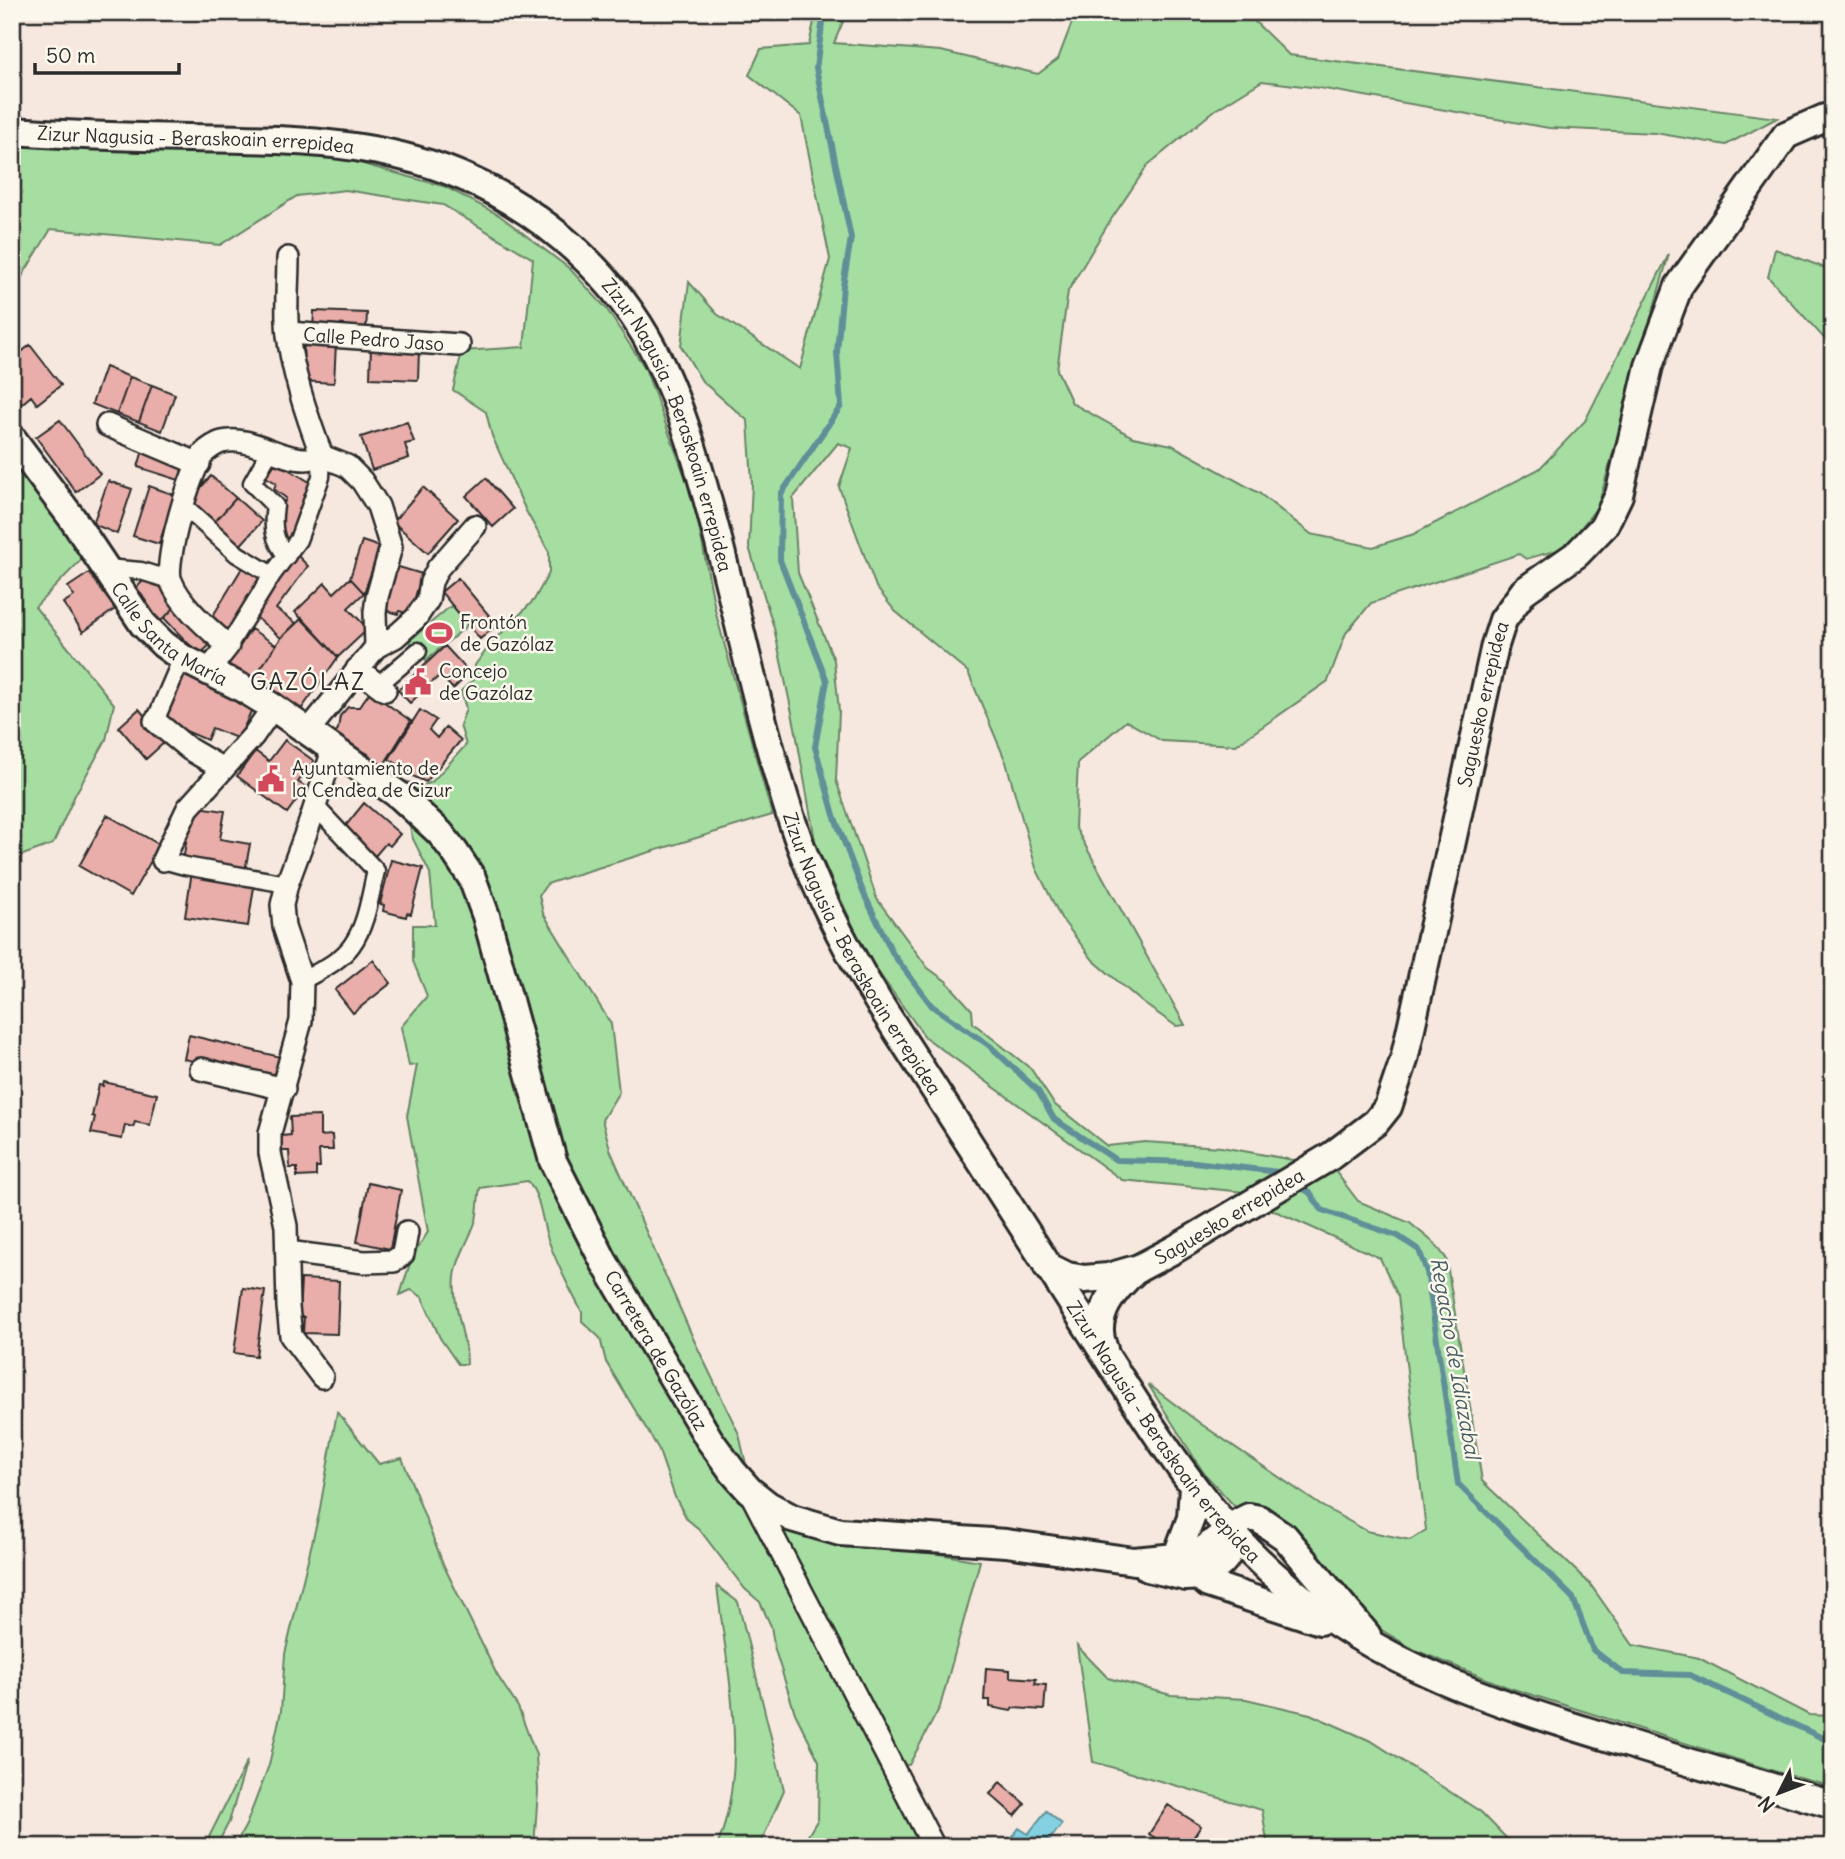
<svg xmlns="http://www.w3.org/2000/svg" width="1845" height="1859" font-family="Delius,sans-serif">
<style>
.green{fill:#a6dea2;stroke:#688466;stroke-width:2}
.water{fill:#83d1e1;stroke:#608f98;stroke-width:2}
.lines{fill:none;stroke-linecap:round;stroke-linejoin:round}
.stream{stroke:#608f98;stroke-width:6}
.building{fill:#e9aea9;stroke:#2b2b2b;stroke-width:2}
.pedestrian-casing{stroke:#2b2b2b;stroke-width:21}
.minor-casing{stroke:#2b2b2b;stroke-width:26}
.tertiary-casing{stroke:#2b2b2b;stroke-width:32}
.pedestrian{stroke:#fbf7ec;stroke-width:16}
.minor{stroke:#fbf7ec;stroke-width:21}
.tertiary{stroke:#fbf7ec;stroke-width:26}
.labels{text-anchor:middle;stroke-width:5;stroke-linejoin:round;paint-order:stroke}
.street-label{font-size:19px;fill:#2b2b2b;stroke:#fbf7ec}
.poi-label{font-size:19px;fill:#2b2b2b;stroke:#fbf7ec;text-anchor:start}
.water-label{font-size:21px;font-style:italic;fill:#455d62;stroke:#fbf7ec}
.quarter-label{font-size:23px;letter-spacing:2px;fill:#2b2b2b;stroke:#fbf7ec}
</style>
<rect width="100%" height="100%" fill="#f7e8df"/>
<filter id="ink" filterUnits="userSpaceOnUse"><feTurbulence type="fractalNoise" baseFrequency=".0143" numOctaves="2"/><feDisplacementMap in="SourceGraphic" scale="14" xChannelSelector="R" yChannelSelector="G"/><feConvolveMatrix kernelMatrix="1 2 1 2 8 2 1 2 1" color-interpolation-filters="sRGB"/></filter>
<g filter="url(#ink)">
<path class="green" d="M816 12H847L834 43 941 51 1038 74 1058 59 1076 12H1245L1289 55 1777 118 1726 145 1655 133 1549 128 1319 88 1262 81 1215 110 1148 165 1108 224 1068 291 1057 370 1072 403 1133 437 1172 445 1259 493 1311 534 1373 547 1414 534 1539 469 1585 421 1669 254 1598 506 1565 548 1526 559 1519 554 1371 603 1346 633 1328 681 1236 745 1162 741 1126 721 1078 762 1075 827 1185 1025 1176 1026 1143 1003 1093 960 1061 918 1036 868 1006 762 968 672 895 611 876 587 839 487 852 448 838 443 793 498 798 573 834 660 839 711 836 780 877 899 928 968 946 981 972 1010 973 1023 1031 1069 1054 1104 1107 1146 1145 1142 1221 1147 1332 1167 1358 1201 1410 1223 1434 1243 1446 1258 1482 1481 1590 1584 1633 1645 1699 1658 1809 1715 1833 1716V1787L1777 1772 1507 1687 1415 1650 1373 1625 1237 1509 1203 1472 1148 1384 1201 1424 1320 1505 1367 1531 1410 1540 1426 1530 1398 1296 1380 1258 1266 1207 1244 1192 1122 1180 925 1037 868 958 816 846 795 727 774 628 749 547 752 483 748 421 702 381 681 346 689 282 717 314 800 369 830 259 801 116 749 75 761 49 809 45Z
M12 144 215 146 341 158 446 187 499 215 570 269 606 308 645 368 694 501 716 614 772 815 568 877 547 884 539 895 543 913 611 1024 619 1092 602 1120 611 1152 693 1338 739 1434 748 1473 726 1445 571 1187 496 920 401 788 404 781 423 786 432 782 466 745 460 725 466 709 461 691 475 678V665L491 644 534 600 549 573V552L526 511 492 436 486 412 453 390 462 351 524 347 533 259 443 205 345 190 297 196 220 245 51 229 12 293Z
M1775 249 1833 271V348L1768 277Z
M12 459 85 556 35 607 114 704 106 740 75 795 53 844 12 859Z
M452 605 468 625 426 660 409 641Z
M410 827 424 835 452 868 481 939 531 1133 547 1176 749 1506 922 1847H869L855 1840 848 1847H801L818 1819 819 1761 795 1713 775 1650 771 1626 760 1602 745 1589 699 1529 687 1519 675 1497 658 1448 606 1362 600 1338 582 1321V1312C570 1290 558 1266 549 1242 541 1223 542 1196 527 1181L480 1188C478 1197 478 1213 476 1220 470 1239 457 1257 455 1277 452 1306 466 1335 467 1364H458L440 1338 422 1297 411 1290 400 1295 412 1257 428 1232 407 1116 417 1065 409 1066 401 1027 427 996 413 961V925H435L430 873 413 839Z
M337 1412 379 1464 402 1458 444 1566 497 1675 518 1707 536 1755 538 1791 534 1847H234L246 1825 269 1765 281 1711 285 1654 319 1514Z
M773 1522 835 1544 939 1554 980 1561 940 1707 909 1765 897 1764Z
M717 1586 738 1602 784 1790 759 1847H717C750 1764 727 1671 717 1586Z
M1077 1646 1108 1678 1171 1695 1246 1699 1310 1714 1373 1742 1481 1812 1515 1847H1268L1262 1810 1093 1762Z
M247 1761 229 1822 216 1847H204Z"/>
<path class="water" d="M1046 1811 1062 1824 1044 1847H1019L1010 1840 1019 1828 1028 1834Z"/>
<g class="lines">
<path class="stream" d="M824 12 816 68 851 238 843 286 837 352 841 406 781 494 780 560 827 681 815 747 834 815 863 892 893 954 932 1006 990 1046 1038 1091 1054 1119 1116 1160 1194 1162 1278 1172 1284 1176
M1296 1184 1310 1193 1322 1210 1398 1236 1419 1250 1427 1272 1458 1484 1573 1598 1593 1650 1623 1673 1690 1675 1833 1743"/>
</g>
<path class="building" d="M314 311 367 313 366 332 313 330Z
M304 342 336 343 334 383 302 381Z
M30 345 61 385 37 404 31 396 18 407 12 399V360Z
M371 347 419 349 418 380 370 378Z
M105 367 130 377 117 414 92 404Z
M130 377 152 385 139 422 117 414Z
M152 385 175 394 162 431 139 422Z
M60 420 100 474 76 492 36 437Z
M407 422 414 442 405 444 409 458 372 470 361 437Z
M143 450 184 464 179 480 138 467Z
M276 462 313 484 290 542 275 528 286 498 274 489 276 483 266 477Z
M211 476 236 498 212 525 187 503Z
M486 478 513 509 493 527 466 496Z
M108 481 132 489 117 534 93 524Z
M149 486 175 495 159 544 133 536Z
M423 487 458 519 428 553 393 522Z
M236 498 262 521 238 548 212 525Z
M362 541 380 547 364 593 350 578Z
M294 552 308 566 276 609 296 623 281 638 251 613Z
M245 563 265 576 228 634 211 619Z
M392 565 422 574 410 614 399 611 398 614 379 608Z
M89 573 115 609 83 632 63 603 74 596 68 587Z
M149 575 178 604 160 622 132 592Z
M350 578 364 593 348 608 368 629 338 657 295 612 325 583 334 593Z
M458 578 497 625 480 639 441 592Z
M178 604 213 642 199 655 164 618Z
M302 618 338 657 300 711 252 681 281 638Z
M251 629 276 645 252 681 228 665Z
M445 646 470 673 453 689 440 675 410 703 398 690Z
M180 671 255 702 239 739 212 728 207 740 160 720Z
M370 692 411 721 380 771 364 759 368 754 363 751 359 756 331 738 338 729 340 716 348 707H359Z
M139 709 166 741 146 759 119 727Z
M420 710 436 720 429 730 437 738 446 727 461 740 426 782 408 774 410 772 389 759Z
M285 740 314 761 298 782 306 787 287 813 237 776 255 751 269 761Z
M364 803 400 834 390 846 386 843 375 856 343 829Z
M192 806 225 811 220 839 250 844 245 871 183 861Z
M107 815 160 845 131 896 79 866Z
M391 860 423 868 411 914 407 913 406 917 383 911 384 905 380 904Z
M192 871 255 880 248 926 185 917Z
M373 960 391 983 353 1013 335 990Z
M189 1035 280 1057 274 1079 184 1059Z
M104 1082 157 1094 150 1125 135 1122 133 1127 125 1125 122 1139 91 1133 95 1117 92 1116 99 1085 103 1086Z
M320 1116V1136L332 1135 333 1150H319L320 1167H316V1176L297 1177V1168H290L289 1151H282V1136L291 1135 290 1117Z
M368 1183 401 1190 390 1249 357 1242Z
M301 1279 339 1281 337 1334 303 1333 304 1317H299Z
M243 1288 265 1291 256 1356 234 1353Z
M986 1668 1010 1670V1677L1036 1679 1035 1684 1046 1685 1044 1710 1013 1708 1011 1711 990 1707V1700H984Z
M1000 1782 1025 1804 1015 1816 990 1794Z
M1168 1805 1201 1826 1187 1847H1169L1149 1834Z"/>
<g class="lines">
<g class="pedestrian-casing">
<path id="pedestrian" d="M270 451 252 483 275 506C272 525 273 541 287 556
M183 505 237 554 272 575
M106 568 141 571 170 580
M228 646 272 575 298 540 321 477 322 456
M378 685 418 651
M155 721 182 658
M163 860 185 866 287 884
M302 981C319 971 340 962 352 945 367 924 370 895 376 871L316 807"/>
</g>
<g class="minor-casing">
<g id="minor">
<path d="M288 258C288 283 285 310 288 335 293 376 307 417 322 456L347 466 362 481 378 506 391 547 377 597 375 612 376 647"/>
<path id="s1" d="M288 333 459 345"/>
<path d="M107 425 199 464"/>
<path d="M357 669 385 690"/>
<path d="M208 671 228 646C208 628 181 606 171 581 163 563 191 468 204 453 208 449 217 443 222 442 251 435 277 459 306 459 311 459 316 457 322 456"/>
<path d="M155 721 189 749 223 769"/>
<path d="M309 730 376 647 395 637 416 618 428 600 431 582 438 568 475 526"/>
<path d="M163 860 188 808 253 736 273 707"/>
<path d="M201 1069 284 1089"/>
<path d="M287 1252 364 1262 394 1261 403 1254 407 1232"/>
<path d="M322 1377 291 1336 288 1307 286 1226 270 1153V1133L301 1021 302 981 284 927 282 905 287 884 310 822 333 750"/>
<path d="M750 1492 934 1847"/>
</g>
</g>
<g class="tertiary-casing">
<g id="tertiary">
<path id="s2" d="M12 131C71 135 130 137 189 138 260 139 332 139 401 156 505 181 603 254 653 349 684 409 702 478 719 543 742 635 762 728 791 818 812 883 843 944 879 1003L1142 1412C1184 1476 1228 1537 1287 1586 1382 1666 1493 1702 1610 1738 1684 1761 1758 1783 1833 1805"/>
<path id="s3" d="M12 438 72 518 143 624 163 644 182 658 242 688 273 707 400 796 440 833 454 851 472 878 486 916 553 1161 604 1262 709 1439 733 1472 749 1490 768 1505 792 1518 840 1532 1006 1543 1134 1561 1197 1555 1239 1522 1249 1517 1259 1519 1285 1537 1367 1635"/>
<path id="s4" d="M1047 1266 1067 1276 1084 1279 1108 1277 1139 1268 1175 1249 1331 1156 1376 1122 1388 1107 1404 1060 1495 645 1503 620 1524 591 1577 554 1604 526 1619 495 1649 366 1679 286 1786 135 1825 118H1833"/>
<path d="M1104 1349C1090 1317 1114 1289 1137 1269"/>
<path d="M1193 1486 1191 1518 1180 1547 1189 1566 1199 1576C1221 1568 1237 1554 1228 1529"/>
<path d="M1148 1568 1186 1577 1199 1576 1208 1584 1320 1621"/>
</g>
</g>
<use href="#pedestrian" class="pedestrian"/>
<use href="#minor" class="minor"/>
<use href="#tertiary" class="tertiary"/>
</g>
</g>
<defs>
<g id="stadium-bare" transform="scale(2.1)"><path d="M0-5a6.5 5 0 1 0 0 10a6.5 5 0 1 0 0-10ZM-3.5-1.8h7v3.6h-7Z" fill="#d1495b" stroke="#fbf7ec" stroke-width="2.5" paint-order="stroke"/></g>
<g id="civic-bare" transform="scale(2.1)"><path d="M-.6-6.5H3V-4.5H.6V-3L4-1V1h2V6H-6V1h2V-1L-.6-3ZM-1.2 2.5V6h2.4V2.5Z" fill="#d1495b" stroke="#fbf7ec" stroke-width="2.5" paint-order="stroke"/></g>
</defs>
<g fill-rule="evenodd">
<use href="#stadium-bare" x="439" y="633"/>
<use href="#civic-bare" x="418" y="682"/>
<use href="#civic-bare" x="271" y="779"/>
</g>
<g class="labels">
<g class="street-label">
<text dy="7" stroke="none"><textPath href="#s2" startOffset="184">Zizur Nagusia - Beraskoain errepidea</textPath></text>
<text dy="7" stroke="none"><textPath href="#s1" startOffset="86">Calle Pedro Jaso</textPath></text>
<text dy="7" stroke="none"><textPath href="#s2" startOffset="793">Zizur Nagusia - Beraskoain errepidea</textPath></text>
<text dy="7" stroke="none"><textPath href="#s3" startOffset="254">Calle Santa María</textPath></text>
<text dy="7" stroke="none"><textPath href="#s4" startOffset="808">Saguesko errepidea</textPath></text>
<text dy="7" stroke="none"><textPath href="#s2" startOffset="1360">Zizur Nagusia - Beraskoain errepidea</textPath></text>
<text dy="7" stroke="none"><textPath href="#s4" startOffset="200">Saguesko errepidea</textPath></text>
<text dy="7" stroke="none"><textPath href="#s3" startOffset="1158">Carretera de Gazólaz</textPath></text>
<text dy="7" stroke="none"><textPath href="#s2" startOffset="1927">Zizur Nagusia - Beraskoain errepidea</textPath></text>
</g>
<g class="poi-label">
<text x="460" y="629">Frontón<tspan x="460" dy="22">de Gazólaz</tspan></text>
<text x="439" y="678">Concejo<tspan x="439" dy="22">de Gazólaz</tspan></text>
<text x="292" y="775">Ayuntamiento de<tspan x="292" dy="22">la Cendea de Cizur</tspan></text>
</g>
<g class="water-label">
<text transform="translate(1455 1358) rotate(80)" y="7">Regacho de Idiazabal</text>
</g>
<g class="quarter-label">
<text x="308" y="690">GAZÓLAZ</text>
</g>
</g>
<rect width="1845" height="1859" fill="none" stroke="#fbf7ec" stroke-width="42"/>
<rect x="21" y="21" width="1803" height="1817" fill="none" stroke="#2b2b2b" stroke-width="2.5" filter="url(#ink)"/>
<g transform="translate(1779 1793) rotate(228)" stroke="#fbf7ec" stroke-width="5" paint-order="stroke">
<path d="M0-5L12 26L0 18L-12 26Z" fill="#2b2b2b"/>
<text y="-10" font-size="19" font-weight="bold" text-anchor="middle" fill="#2b2b2b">N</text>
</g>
<path d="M35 63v10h144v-10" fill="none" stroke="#2b2b2b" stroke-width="3.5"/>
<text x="46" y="63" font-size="21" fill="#2b2b2b" stroke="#fbf7ec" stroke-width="5" paint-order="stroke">50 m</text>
</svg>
